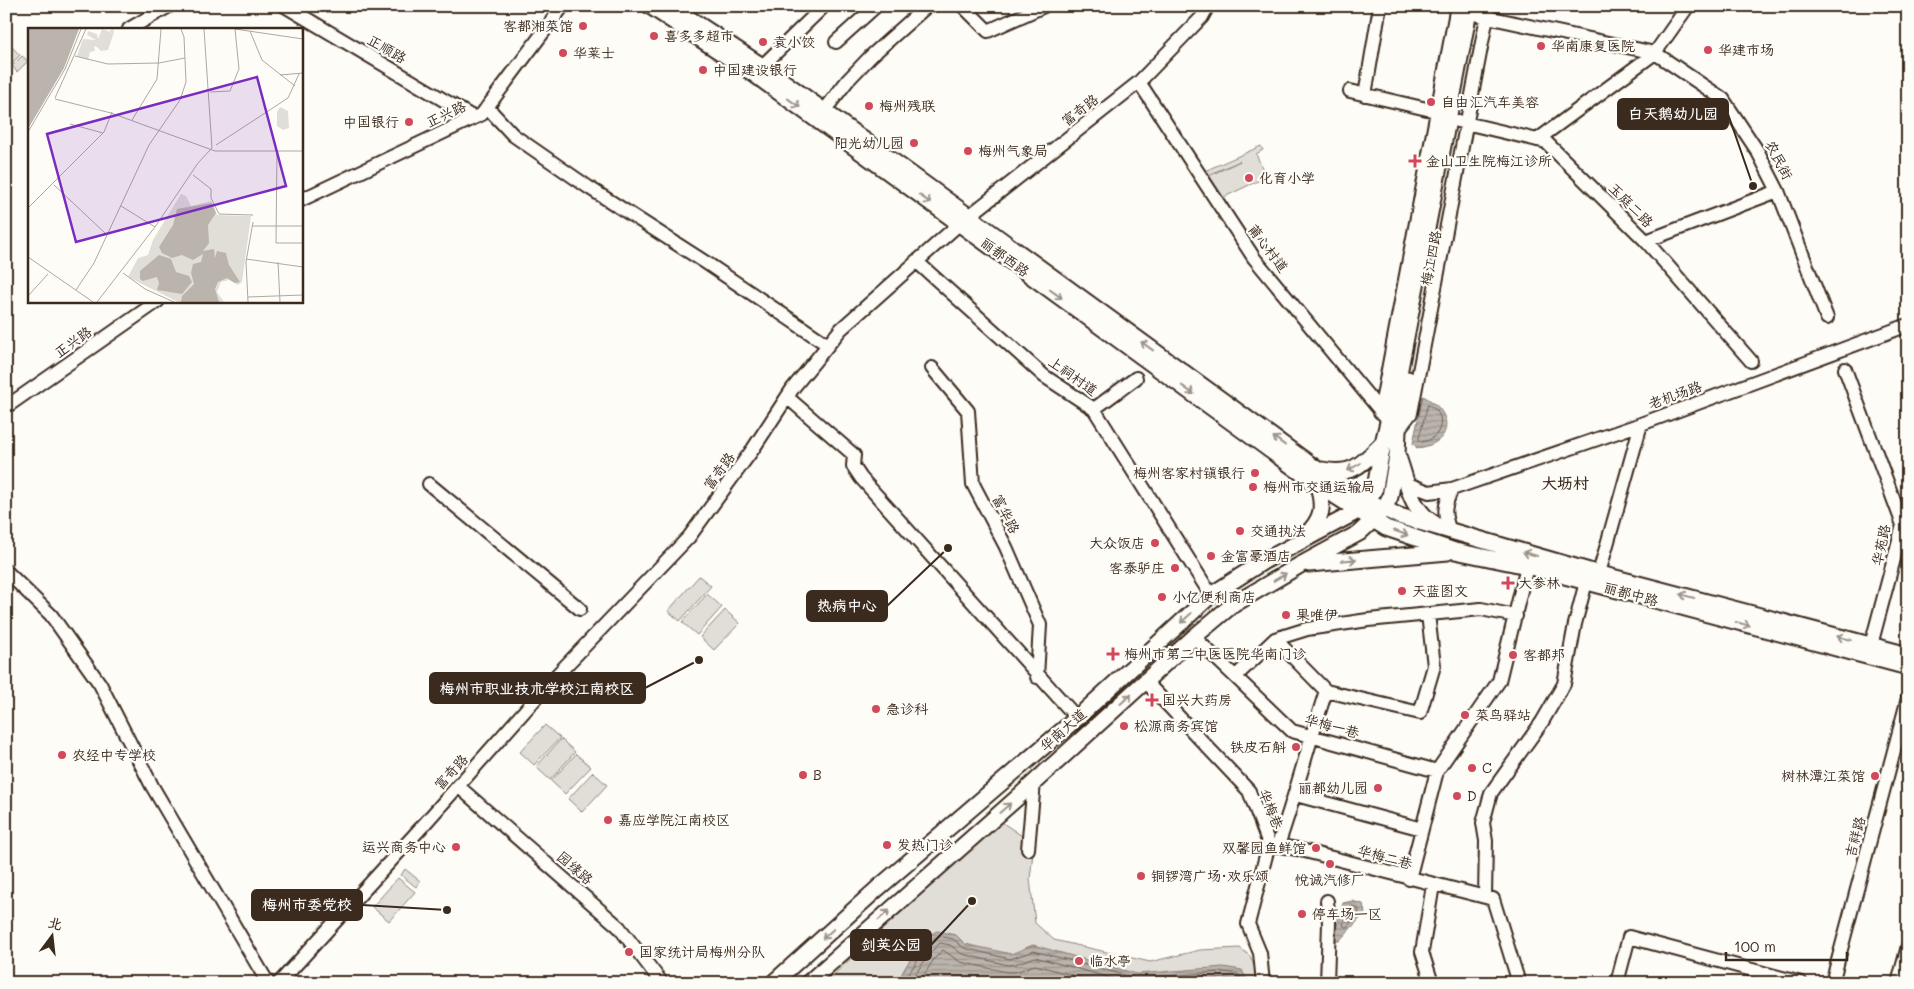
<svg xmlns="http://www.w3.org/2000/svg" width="1914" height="989" font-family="Mali,'LXGW WenKai TC',sans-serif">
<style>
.green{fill:#e1ded7;stroke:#8e847a}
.water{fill:url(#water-rules);stroke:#887d74}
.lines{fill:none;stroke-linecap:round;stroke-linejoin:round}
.shore{stroke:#6e6157;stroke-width:1}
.minor-casing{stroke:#3b2a1e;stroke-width:16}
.major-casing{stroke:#3b2a1e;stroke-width:19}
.minor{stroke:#fdfcf7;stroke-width:12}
.major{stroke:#fdfcf7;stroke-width:15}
.oneway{stroke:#9c938a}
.poi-dot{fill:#d1495b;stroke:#fdfcf7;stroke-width:2}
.labels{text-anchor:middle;stroke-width:4.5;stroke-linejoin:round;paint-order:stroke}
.poi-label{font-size:14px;fill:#3b2a1e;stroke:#fdfcf7;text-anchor:start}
.street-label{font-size:14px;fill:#3b2a1e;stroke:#fdfcf7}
.quarter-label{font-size:16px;font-weight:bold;fill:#3b2a1e;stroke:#fdfcf7}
.inset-road{fill:none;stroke:#afa8a0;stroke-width:1}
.view{fill:#7b2cbf;fill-opacity:0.15;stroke:#7b2cbf;stroke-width:2.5}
.inset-edge{fill:none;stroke:#3b2a1e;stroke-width:2.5}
.leader{fill:none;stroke:#3b2a1e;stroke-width:2}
.callout-dot{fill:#3b2a1e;stroke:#fdfcf7;stroke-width:2}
.callout{fill:#3b2a1e;stroke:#3b2a1e;stroke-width:2}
.callout-label{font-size:15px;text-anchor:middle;font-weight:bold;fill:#fff}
</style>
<defs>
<pattern id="water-rules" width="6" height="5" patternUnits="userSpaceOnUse" patternTransform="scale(1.25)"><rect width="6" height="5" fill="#bbb4ad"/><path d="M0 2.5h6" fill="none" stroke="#99938c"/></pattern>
</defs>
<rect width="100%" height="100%" fill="#fdfcf7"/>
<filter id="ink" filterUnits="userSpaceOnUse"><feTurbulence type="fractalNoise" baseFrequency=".02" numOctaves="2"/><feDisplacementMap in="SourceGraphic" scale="10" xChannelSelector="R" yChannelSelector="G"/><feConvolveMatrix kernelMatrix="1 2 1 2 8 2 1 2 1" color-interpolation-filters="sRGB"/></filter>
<g filter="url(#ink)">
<path class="green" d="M6 41 20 55 6 69Z
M22 56 28 61 17 72 12 66Z
M1261 146 1263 150 1256 154 1266 177 1220 199 1209 176 1240 161 1203 177 1200 173Z
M699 576 711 586 680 621 668 611Z
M707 594 722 607 697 635 682 622Z
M725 610 740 623 714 650 700 637Z
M545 725 560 738 534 765 520 752Z
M561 739 575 752 550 780 536 767Z
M576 754 591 767 565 794 551 781Z
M593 772 607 785 582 812 568 799Z
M997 819 1034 844 1030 879 1035 923 1054 940 1150 962 1200 950 1240 948 1250 956 1261 983H825Z
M405 869 420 881 416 887 401 875Z
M398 878 415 892 389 921 372 907Z"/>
<path class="water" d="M1423 396C1455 412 1454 444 1417 448L1413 443Z
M1352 901 1363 904 1365 913 1339 941H1333L1343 903Z
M937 931 956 935 965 944 1011 954 1033 945 1137 974 1223 967 1242 970 1248 983H897C905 967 921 938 937 931Z"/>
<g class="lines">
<path class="shore" d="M1428 405C1449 412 1442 441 1421 442L1419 439Z
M1352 906 1358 908 1359 912 1347 927H1345L1343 925 1346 909Z
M903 983 923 951 934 938 939 936 953 939 964 948 1010 959 1034 951 1136 978 1223 972 1238 974 1243 983
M910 983 928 955 940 943 950 945 962 954 1008 965 1015 964 1035 957 1129 983
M919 983 934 959 943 950 960 962 1007 972H1015L1035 965 1102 983
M1163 983 1223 978 1234 980 1236 983"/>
<g class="minor-casing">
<path id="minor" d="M285 6 474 118
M963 6 988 31 1044 6
M1478 15 1655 53 1688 6
M129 29 169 6
M836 42 876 6
M756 72 824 6
M1139 82 1254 258 1388 420
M1350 91 1444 113
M1365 95 1380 6
M487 107 513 135 588 187 708 264 828 345
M824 111 848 80 871 56 927 6
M1457 121 1546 142 1646 241 1751 361
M1537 140 1655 53 1723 99 1758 152 1778 191 1827 318
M301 200 482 114 563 6
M1646 241 1778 191
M916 261 1044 376 1094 409 1211 595
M932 368 968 411 973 484 1006 547 1040 625 1037 677
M1845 369 1903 525 1871 645
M787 397 854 455 853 466 861 478 1077 718
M6 407 158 301
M1094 409 1136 378
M1380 412 1457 6
M1398 430 1411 413 1489 6
M429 484 580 609
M1408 484 1429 492 1452 489 1641 424 1908 325
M1450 531C1443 513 1444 506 1452 489
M6 571 51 615 100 684 152 786 268 983
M1599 573 1641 424
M1194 637 1292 731 1437 771
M1275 639 1326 691 1420 713 1434 666 1428 614
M1237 675 1275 639 1307 629 1368 620 1481 609 1516 616
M1146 682 1249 791 1269 844 1248 924 1260 953 1263 983
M458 786 619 927 662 983
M1296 795 1422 829
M1269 844 1297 849 1493 899 1519 983
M1278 845C1296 794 1309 742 1326 691
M1028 849 1034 782
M1409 879 1437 771 1499 681 1527 566
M1485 897 1486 841 1483 823 1491 793 1542 722 1564 684 1575 624 1586 582
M1327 901 1329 923 1327 983
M279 983 419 830 553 679 689 537 753 449 793 388 841 329 959 224 1139 82 1202 17 1208 6
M1432 983 1422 952 1433 885
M1617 983 1629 937 1801 983
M1832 983 1908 698
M1898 983 1908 946"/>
</g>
<g class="major-casing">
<path id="major" d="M650 6 754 74 1318 485 1386 528 1455 551 1527 566 1908 667
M670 6 762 66 1318 470 1368 501 1399 516 1589 571 1908 655
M1398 457C1407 481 1410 510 1435 524
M1322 470C1355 476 1361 464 1383 443
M1306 535C1323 518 1324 508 1318 485
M1309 564 1448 552
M773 983 877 889 1077 718 1211 595 1264 561 1358 511 1368 501 1375 488 1383 443 1397 384 1470 6
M808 983 1017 798 1194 637 1231 606 1300 565 1359 533 1373 520 1384 509 1390 497 1397 456 1398 430 1408 379"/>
</g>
<use href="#minor" class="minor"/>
<use href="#major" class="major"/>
</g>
<defs><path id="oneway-shaft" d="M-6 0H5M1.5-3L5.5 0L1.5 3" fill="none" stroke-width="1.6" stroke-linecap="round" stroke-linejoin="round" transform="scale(1.25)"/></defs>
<g class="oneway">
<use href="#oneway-shaft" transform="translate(794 103) rotate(36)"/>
<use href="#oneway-shaft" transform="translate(925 199) rotate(36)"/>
<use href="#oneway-shaft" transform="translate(1056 294) rotate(36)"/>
<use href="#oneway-shaft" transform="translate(1147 346) rotate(-144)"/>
<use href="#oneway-shaft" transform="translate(1188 390) rotate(36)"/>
<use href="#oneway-shaft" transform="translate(1279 441) rotate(-144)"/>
<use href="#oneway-shaft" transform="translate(1354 467) rotate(150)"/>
<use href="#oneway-shaft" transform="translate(1401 533) rotate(19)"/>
<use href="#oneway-shaft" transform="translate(1530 554) rotate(-164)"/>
<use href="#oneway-shaft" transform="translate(1349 560) rotate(-6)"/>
<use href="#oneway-shaft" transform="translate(1280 577) rotate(-31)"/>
<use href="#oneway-shaft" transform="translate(1687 596) rotate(-165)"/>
<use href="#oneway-shaft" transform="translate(1186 618) rotate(138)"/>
<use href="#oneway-shaft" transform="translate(1743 624) rotate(15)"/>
<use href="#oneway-shaft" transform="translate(1844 638) rotate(-165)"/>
<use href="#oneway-shaft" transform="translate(1126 699) rotate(-42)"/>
<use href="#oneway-shaft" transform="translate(1005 808) rotate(-41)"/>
<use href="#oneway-shaft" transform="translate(884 915) rotate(-42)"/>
<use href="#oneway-shaft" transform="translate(828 934) rotate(138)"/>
</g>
</g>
<g class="poi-dot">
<circle cx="583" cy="26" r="5"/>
<circle cx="654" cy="36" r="5"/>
<circle cx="763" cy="42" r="5"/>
<circle cx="1541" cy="46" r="5"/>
<circle cx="1708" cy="50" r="5"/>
<circle cx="563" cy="53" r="5"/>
<circle cx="703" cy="70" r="5"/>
<circle cx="1431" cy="102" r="5"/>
<circle cx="869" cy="106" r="5"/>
<circle cx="409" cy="122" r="5"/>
<circle cx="914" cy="143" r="5"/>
<circle cx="968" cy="151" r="5"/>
<path d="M1412.5 153.5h5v5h5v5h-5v5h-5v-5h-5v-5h5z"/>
<circle cx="1249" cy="178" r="5"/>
<circle cx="1255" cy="473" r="5"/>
<circle cx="1253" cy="487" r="5"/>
<circle cx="1240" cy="531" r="5"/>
<circle cx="1155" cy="543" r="5"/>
<circle cx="1211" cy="556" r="5"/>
<circle cx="1175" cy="568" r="5"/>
<path d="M1505.5 575.5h5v5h5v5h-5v5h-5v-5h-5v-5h5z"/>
<circle cx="1402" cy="591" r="5"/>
<circle cx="1162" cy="597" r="5"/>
<circle cx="1286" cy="615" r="5"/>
<path d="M1110.5 646.5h5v5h5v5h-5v5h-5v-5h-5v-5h5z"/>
<circle cx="1513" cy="655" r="5"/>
<path d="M1149.5 692.5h5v5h5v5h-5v5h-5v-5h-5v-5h5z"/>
<circle cx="876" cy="709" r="5"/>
<circle cx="1465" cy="715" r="5"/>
<circle cx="1124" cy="726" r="5"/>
<circle cx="1296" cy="747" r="5"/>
<circle cx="62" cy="755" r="5"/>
<circle cx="1472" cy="768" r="5"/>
<circle cx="803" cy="775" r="5"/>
<circle cx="1875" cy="776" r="5"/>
<circle cx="1378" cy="788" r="5"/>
<circle cx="1457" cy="796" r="5"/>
<circle cx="608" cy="820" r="5"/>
<circle cx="887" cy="845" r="5"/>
<circle cx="456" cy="847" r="5"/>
<circle cx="1316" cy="848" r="5"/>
<circle cx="1330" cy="864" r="5"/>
<circle cx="1141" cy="876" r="5"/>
<circle cx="1302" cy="914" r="5"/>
<circle cx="629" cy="952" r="5"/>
<circle cx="1079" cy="961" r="5"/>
</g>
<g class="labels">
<g class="poi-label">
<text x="573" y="31" text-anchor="end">客都湘菜馆</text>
<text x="664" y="41">喜多多超市</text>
<text x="773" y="47">袁小饺</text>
<text x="1551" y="51">华南康复医院</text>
<text x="1718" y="55">华建市场</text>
<text x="573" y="58">华莱士</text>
<text x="713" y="75">中国建设银行</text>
<text x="1441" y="107">自由汇汽车美容</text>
<text x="879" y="111">梅州残联</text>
<text x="399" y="127" text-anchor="end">中国银行</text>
<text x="904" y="148" text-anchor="end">阳光幼儿园</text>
<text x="978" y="156">梅州气象局</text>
<text x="1426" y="166">金山卫生院梅江诊所</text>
<text x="1259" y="183">化育小学</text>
<text x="1245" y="478" text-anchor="end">梅州客家村镇银行</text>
<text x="1263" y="492">梅州市交通运输局</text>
<text x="1250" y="536">交通执法</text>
<text x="1145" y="548" text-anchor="end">大众饭店</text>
<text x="1221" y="561">金富豪酒店</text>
<text x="1165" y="573" text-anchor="end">客泰驴庄</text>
<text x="1518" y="588">大参林</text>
<text x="1412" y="596">天蓝图文</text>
<text x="1172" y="602">小亿便利商店</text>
<text x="1296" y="620">果唯伊</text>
<text x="1124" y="659">梅州市第二中医医院华南门诊</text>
<text x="1523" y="660">客都邦</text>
<text x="1162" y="705">国兴大药房</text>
<text x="886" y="714">急诊科</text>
<text x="1475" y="720">菜鸟驿站</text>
<text x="1134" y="731">松源商务宾馆</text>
<text x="1286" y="752" text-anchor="end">铁皮石斛</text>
<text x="72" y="760">农经中专学校</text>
<text x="1482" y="773">C</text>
<text x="813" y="780">B</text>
<text x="1865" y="781" text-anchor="end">树林潭江菜馆</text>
<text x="1368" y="793" text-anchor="end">丽都幼儿园</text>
<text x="1467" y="801">D</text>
<text x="618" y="825">嘉应学院江南校区</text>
<text x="897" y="850">发热门诊</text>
<text x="446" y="852" text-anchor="end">运兴商务中心</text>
<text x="1306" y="853" text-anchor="end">双馨园鱼鲜馆</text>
<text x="1151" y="881">铜锣湾广场·欢乐颂</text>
<text x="1330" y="885" text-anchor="middle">悦诚汽修厂</text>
<text x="1312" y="919">停车场一区</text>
<text x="639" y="957">国家统计局梅州分队</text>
<text x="1089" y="966">临水亭</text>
</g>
<g class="street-label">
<text transform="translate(387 49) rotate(30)" y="5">正顺路</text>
<text transform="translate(1080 110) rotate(-38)" y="5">富奇路</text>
<text transform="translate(446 114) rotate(-25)" y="5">正兴路</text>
<text transform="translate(1779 160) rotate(62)" y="5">农民街</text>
<text transform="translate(1631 205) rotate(45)" y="5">玉庭二路</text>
<text transform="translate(1268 248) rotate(53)" y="5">莆心村道</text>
<text transform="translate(1005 257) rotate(36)" y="5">丽都西路</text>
<text transform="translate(1431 258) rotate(-79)" y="5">梅江四路</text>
<text transform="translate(73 342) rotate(-35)" y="5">正兴路</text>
<text transform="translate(1073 376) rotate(35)" y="5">上祠村道</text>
<text transform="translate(1675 395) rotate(-20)" y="5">老机场路</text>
<text transform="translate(719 471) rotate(-54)" y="5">富奇路</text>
<text transform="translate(1006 514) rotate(62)" y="5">富华路</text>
<text transform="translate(1881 545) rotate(-78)" y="5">华苑路</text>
<text transform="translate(1631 594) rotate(15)" y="5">丽都中路</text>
<text transform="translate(1332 726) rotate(15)" y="5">华梅一巷</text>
<text transform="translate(1063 730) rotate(-41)" y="5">华南大道</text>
<text transform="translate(451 772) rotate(-48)" y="5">富奇路</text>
<text transform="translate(1271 809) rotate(68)" y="5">华梅巷</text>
<text transform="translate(1855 837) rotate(-75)" y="5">吉祥路</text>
<text transform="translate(1385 857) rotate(15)" y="5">华梅二巷</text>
<text transform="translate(575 868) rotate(41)" y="5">园缘路</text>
</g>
<g class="quarter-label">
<text x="1565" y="489">大坜村</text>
</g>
</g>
<g transform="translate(28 28)">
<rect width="275" height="275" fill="#fdfcf7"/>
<path d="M74 1 85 5 81 3 85 1 86 4 80 22 73 23 69 19 66 18 67 23 62 24 60 32 49 28 55 11 68 12 59 7 60 3 69 6 70 11ZM252 79 260 83 261 100 255 102 249 98V84ZM153 166 158 168 163 178 183 173 189 187 223 188 214 254 210 257 201 252 193 254 189 264 196 274H150L100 249 110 230 120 227 125 212Z" fill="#e1ded7"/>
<path d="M0 1H51L36 40 0 101ZM184 175 188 185 180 197 181 215 175 223 186 221 187 230 189 223 198 225 201 237 212 254 207 255 199 250 190 254 187 261 191 274H153L154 268 166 256 163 245 165 236 173 234 175 226 165 232 154 227 144 230 134 225 131 219 145 197 149 181ZM131 227 143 231 148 244 161 248 164 254 154 266 129 262 131 255 129 249 115 253 112 251V243Z" fill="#bbb4ad"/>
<path class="inset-road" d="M207 1 275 11M274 1 275 18M222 3 234 32 267 58M47 28 80 36 131 35 157 30M252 47 275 45M182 64 202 63 211 41 207 1M27 70 58 1M27 71 83 85 187 123H275M104 92 129 51 133 1M42 96 75 105M0 104 37 41 53 1M188 117 260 70 271 46M249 123 248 215H275M165 147 183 161V170L191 186 225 187M26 157 78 206M93 178 127 199M0 180 76 104 84 84M224 198H275M0 229 65 274M218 231 275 239M250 234 252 274M95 245 117 261 146 274M48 262 66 235 121 117 152 72 158 54 156 9 153 1M0 268 20 246M220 269 275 267M69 274 127 199 170 135 184 120 176 1M220 274 218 234 225 194"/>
<path class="view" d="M229 49 258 158 48 214 19 106Z"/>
<rect width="275" height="275" class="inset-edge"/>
</g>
<path class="leader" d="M1753 186L1728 114M948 548L887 606M699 660L645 688M447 910L362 905M972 901L931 945"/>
<g class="callout-dot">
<circle cx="1753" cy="186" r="5"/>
<circle cx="948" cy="548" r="5"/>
<circle cx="699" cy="660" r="5"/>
<circle cx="447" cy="910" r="5"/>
<circle cx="972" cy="901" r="5"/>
</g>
<g class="callout">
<rect x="1618" y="99" width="110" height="30" rx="5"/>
<rect x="807" y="591" width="80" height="30" rx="5"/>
<rect x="430" y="673" width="215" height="30" rx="5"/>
<rect x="252" y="890" width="110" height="30" rx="5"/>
<rect x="851" y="930" width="80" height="30" rx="5"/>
</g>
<g class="callout-label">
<text x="1673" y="119">白天鹅幼儿园</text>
<text x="847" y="611">热病中心</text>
<text x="537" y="694">梅州市职业技术学校江南校区</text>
<text x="307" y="910">梅州市委党校</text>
<text x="891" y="950">剑英公园</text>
</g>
<rect width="1914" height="989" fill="none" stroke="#fdfcf7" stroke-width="25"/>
<rect x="12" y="12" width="1889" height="964" fill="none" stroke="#3b2a1e" stroke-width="2" filter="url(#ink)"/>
<g transform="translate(52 936) rotate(15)" stroke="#fdfcf7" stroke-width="4" paint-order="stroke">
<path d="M0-4L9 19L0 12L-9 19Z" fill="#3b2a1e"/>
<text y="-8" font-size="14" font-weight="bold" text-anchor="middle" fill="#3b2a1e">北</text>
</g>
<path d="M1726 952v8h121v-8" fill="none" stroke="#3b2a1e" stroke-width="2.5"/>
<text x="1734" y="952" font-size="15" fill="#3b2a1e" stroke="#fdfcf7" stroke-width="4" paint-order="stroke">100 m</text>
</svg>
